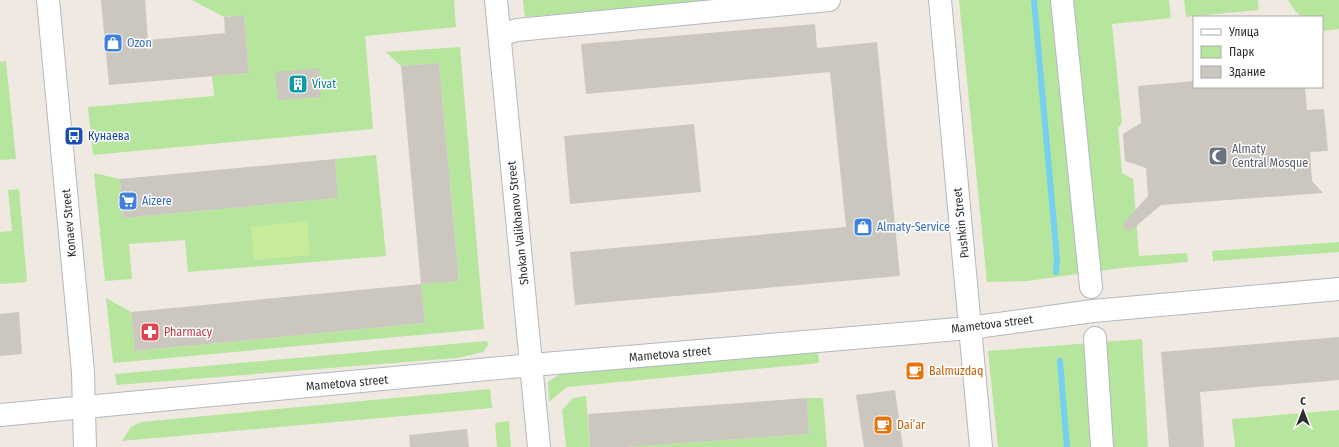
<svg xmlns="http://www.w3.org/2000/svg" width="1339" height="447" font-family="'Fira Sans Condensed',sans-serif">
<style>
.green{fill:#b6e59e}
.pitch{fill:#c9ec9a}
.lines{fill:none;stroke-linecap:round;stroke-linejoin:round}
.stream{stroke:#75cff0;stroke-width:6}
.building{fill:#cbc7bf}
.minor-casing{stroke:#b4b7c1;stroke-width:24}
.minor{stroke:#fff;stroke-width:22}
.labels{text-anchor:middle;stroke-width:3;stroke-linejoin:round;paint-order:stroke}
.shop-label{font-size:12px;fill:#366cbe;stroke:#fff;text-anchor:start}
.culture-label{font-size:12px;fill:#0d838f;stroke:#fff;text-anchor:start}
.transit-label{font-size:12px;fill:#164399;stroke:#fff;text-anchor:start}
.worship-label{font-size:12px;fill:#5b616d;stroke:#fff;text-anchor:start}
.street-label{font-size:12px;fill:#2e2e2e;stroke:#fff}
.health-label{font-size:12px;fill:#be3a42;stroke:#fff;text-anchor:start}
.food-label{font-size:12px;fill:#c56008;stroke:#fff;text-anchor:start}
</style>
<rect width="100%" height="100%" fill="#efe9e1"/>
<path class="green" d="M192 0H454L456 27 365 36 373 129 93 155 88 107 214 96 212 76 249 73 244 15 224 17Z
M523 0H715L525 17Z
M959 0H1169L1171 18 1112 24 1122 123 1118 128 1122 173 1133 179 1139 256 1187 253 1188 262 1121 268 1027 281 987 282Z
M1184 0H1258L1259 10 1186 17Z
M1288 0H1339V29L1322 31V17H1302L1295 11Z
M460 47 484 329 113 363 106 298 131 312 135 351 425 323 421 284 459 280 439 63 401 66 386 52Z
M6 61 16 159 0 160V62Z
M376 155 386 256 188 272 185 240 129 244 132 279 105 281 94 173 120 179 123 218 338 198 335 159Z
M19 189 27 282 0 284V232L12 231 8 190Z
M1339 242V252L1213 261 1212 251Z
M1142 339 1148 447H998L988 351Z
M487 341 488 345 483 352 457 358 117 385 115 374Z
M818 352 819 363 567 387 549 402 548 382 560 374Z
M490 389 492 408 122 441 131 427 141 422Z
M586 396 590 447H566L562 410 573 398Z
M807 398H823L827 447H627L809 434Z
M1339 410V447H1235L1232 419Z
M509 421 511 447H497L495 423Z"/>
<path class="pitch" d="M307 221 310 255 254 260 251 227Z"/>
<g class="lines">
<path class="stream" d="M1034 0 1057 259 1056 272
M1060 361 1067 447"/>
</g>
<path class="building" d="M101 0H145L148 40 225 33 224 17 244 15 249 73 109 85Z
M815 24 817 48 877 42 900 276 575 305 570 252 846 227 830 72 586 94 581 44Z
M439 63 459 281 421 284 401 66Z
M319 68 321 97 278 100 275 72Z
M1194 81V87H1305L1307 110 1324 109 1328 151 1310 152 1312 181 1323 193 1161 205 1129 232 1122 225 1148 196 1146 168 1125 161 1123 134 1141 123 1138 86Z
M694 124 701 192 570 204 564 136Z
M335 159 338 198 123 218 120 179Z
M421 284 425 323 135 351 131 312Z
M19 312 22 354 0 356V314Z
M1339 337V380L1200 392 1204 447H1169L1161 352Z
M895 390 903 447H864L856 395Z
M807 398 809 434 627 447H590L588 414Z
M467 429 469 447H410L409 435Z"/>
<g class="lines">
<g class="minor-casing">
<path id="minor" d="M48 0 83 372 85 447
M496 0 539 447
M940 0 981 447
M1062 0 1091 287
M500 35 517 30 829 0
M1095 338 1102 447
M0 415 532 365 912 333 969 328 1093 311 1339 289"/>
</g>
<use href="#minor" class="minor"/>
</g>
<defs>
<g id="shop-square" transform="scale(1)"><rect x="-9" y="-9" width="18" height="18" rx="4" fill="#3f7fe0" stroke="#fff"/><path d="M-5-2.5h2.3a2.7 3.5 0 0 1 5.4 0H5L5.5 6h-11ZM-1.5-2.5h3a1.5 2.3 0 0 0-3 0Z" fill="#fff"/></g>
<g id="building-square" transform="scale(1)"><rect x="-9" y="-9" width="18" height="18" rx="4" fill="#0f9aa8" stroke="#fff"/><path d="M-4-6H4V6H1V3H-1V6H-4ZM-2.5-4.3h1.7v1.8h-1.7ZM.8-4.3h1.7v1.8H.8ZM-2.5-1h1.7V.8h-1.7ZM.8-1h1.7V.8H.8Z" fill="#fff"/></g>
<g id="bus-square" transform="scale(1)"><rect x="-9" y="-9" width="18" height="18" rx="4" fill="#1a4fb4" stroke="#fff"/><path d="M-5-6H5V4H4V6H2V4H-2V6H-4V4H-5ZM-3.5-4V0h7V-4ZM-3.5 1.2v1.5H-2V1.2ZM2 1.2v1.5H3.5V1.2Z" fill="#fff"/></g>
<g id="mosque-square" transform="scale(1)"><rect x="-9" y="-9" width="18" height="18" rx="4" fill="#6b7280" stroke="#fff"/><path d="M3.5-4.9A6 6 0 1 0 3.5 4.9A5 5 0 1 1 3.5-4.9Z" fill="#fff"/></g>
<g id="supermarket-square" transform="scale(1)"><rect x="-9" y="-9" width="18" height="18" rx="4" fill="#3f7fe0" stroke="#fff"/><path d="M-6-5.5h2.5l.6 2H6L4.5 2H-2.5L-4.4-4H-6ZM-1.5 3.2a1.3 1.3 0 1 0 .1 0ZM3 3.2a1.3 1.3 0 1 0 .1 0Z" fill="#fff"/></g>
<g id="pharmacy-square" transform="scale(1)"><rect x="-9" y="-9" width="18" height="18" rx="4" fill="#e0444e" stroke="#fff"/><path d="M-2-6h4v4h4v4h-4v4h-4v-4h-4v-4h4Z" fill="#fff"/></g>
<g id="cafe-square" transform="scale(1)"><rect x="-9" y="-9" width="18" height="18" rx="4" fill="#e8710a" stroke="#fff"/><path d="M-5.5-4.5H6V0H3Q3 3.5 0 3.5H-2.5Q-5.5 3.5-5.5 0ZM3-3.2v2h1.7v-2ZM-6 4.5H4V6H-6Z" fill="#fff"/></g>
</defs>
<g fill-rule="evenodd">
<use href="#shop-square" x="113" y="43"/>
<use href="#building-square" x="298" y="84"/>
<use href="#bus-square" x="74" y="136"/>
<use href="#mosque-square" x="1218" y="156"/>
<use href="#supermarket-square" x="128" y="201"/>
<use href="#shop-square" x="863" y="227"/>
<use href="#pharmacy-square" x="150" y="332"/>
<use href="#cafe-square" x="915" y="371"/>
<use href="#cafe-square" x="883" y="425"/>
</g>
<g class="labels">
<g class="shop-label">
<text x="127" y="47">Ozon</text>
<text x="142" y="205">Aizere</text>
<text x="877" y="231">Almaty-Service</text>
</g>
<g class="culture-label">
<text x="312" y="88">Vivat</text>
</g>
<g class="transit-label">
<text x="88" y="140">Кунаева</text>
</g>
<g class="worship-label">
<text x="1232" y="153">Almaty<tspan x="1232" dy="14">Central Mosque</tspan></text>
</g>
<g class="street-label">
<text transform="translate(69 223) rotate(-95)" y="4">Konaev Street</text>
<text transform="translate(518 223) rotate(-96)" y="4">Shokan Valikhanov Street</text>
<text transform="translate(961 223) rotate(-96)" y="4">Pushkin Street</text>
<text transform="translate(992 324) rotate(-7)" y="4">Mametovа street</text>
<text transform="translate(670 354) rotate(-5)" y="4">Mametovа street</text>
<text transform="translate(347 383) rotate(-5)" y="4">Mametovа street</text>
</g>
<g class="health-label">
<text x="164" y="336">Pharmacy</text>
</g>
<g class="food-label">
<text x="929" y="375">Balmuzdaq</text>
<text x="897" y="429">Dai’ar</text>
</g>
</g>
<rect x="1193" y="16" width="130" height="72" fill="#ffffff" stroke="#ababab"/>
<rect x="1201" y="29" width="20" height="6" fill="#ffffff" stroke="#ababab"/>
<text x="1229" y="36" font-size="12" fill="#2e2e2e">Улица</text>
<rect x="1201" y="46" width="20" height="12" fill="#b6e59e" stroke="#ababab"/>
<text x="1229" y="56" font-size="12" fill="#2e2e2e">Парк</text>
<rect x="1201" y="66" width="20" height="12" fill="#cbc7bf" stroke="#ababab"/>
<text x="1229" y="76" font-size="12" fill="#2e2e2e">Здание</text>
<g transform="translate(1303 411)" stroke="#ffffff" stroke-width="3" paint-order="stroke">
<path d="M0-3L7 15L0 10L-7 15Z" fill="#2e2e2e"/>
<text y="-6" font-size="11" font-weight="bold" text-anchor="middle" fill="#2e2e2e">С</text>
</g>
</svg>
